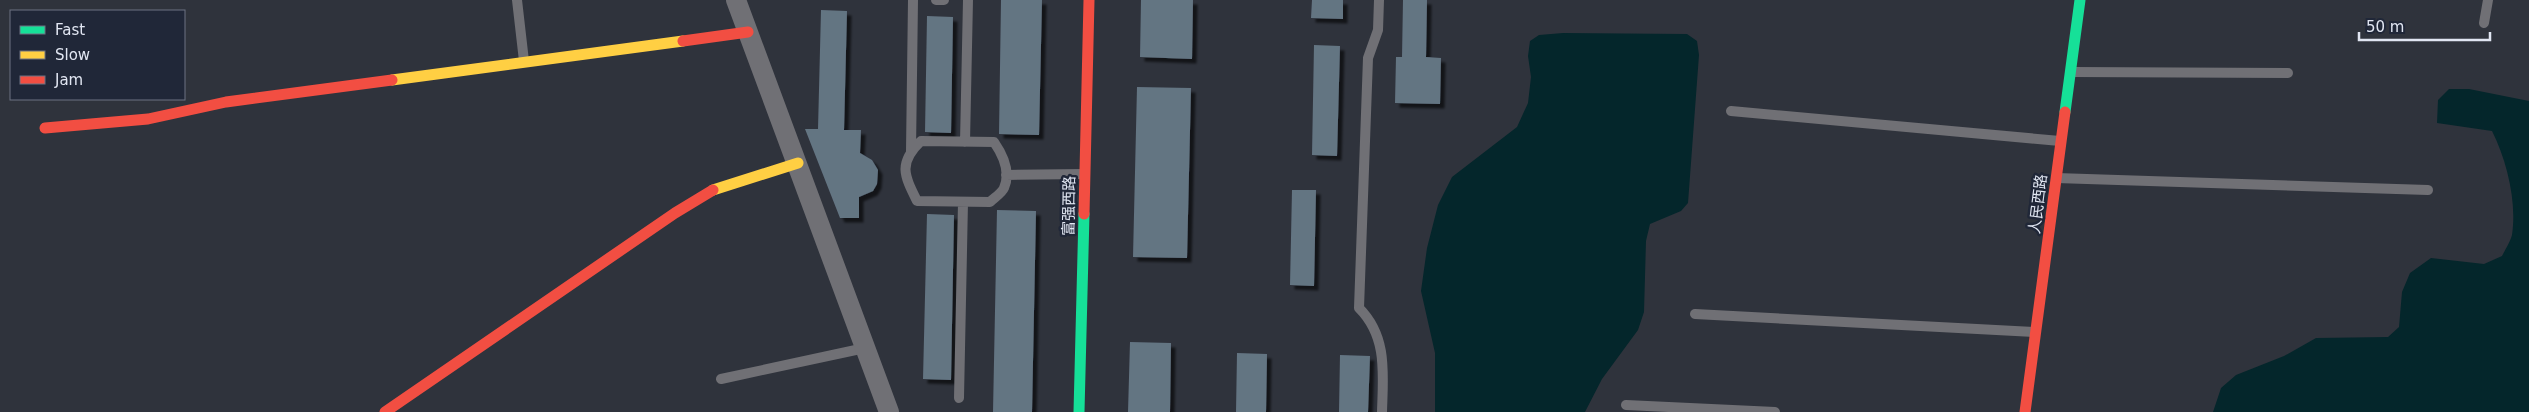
<svg xmlns="http://www.w3.org/2000/svg" width="2529" height="412" font-family="'DejaVu Sans','Noto Sans SC',sans-serif">
<style>
.water{fill:#04262b}
.building{fill:#637482;filter:url(#shadow)}
.lines{fill:none;stroke-linecap:round;stroke-linejoin:round}
.lane{stroke:#707075;stroke-width:10}
.street{stroke:#707075;stroke-width:20}
.fast{stroke:#16e098;stroke-width:11}
.slow{stroke:#ffcf43;stroke-width:11}
.jam{stroke:#f24e42;stroke-width:11}
.labels{text-anchor:middle;stroke-width:5;stroke-linejoin:round;paint-order:stroke}
.street-label{font-size:15px;fill:#e1e6f2;stroke:#202738}
</style>
<defs>
<filter id="shadow"><feDropShadow dx="4.5" dy="4.5" stdDeviation="1" flood-color="#0009"/></filter>
</defs>
<rect width="100%" height="100%" fill="#2f333c"/>
<path class="water" d="M1563 33 1687 34 1697 41 1699 55 1688 203 1681 211 1650 224 1646 241 1644 312 1638 330 1602 379 1585 412H1435V353L1421 291 1427 248 1438 205 1452 177 1517 127 1528 103 1531 77 1528 56 1530 41 1539 35Z
M2449 89H2469L2529 101V412H2213L2221 388 2236 375 2284 356 2316 338 2388 337 2399 327 2402 292 2410 273 2431 258 2484 264 2502 256C2505 250 2510 242 2512 235 2517 202 2507 161 2492 131L2437 123 2438 100Z"/>
<path class="building" d="M1001 0H1042L1039 135 999 134Z
M1141 0H1193L1192 59 1140 57Z
M1312 0H1343V19L1311 18Z
M1403 0H1427L1426 57 1441 58 1440 104 1395 103 1396 57H1402Z
M821 10 847 11 844 130H861L860 153 872 160 878 170 877 184 873 191 859 197V218H840L805 129H818Z
M927 16 953 17 951 133 925 132Z
M1314 45 1340 46 1337 156 1312 155Z
M1137 87 1191 88 1187 258 1133 257Z
M1292 190H1316L1314 286 1290 285Z
M997 210 1036 211 1032 412H993Z
M927 214 954 215 951 380 923 379Z
M1130 342 1171 343 1170 412H1128Z
M1237 353 1267 354 1266 412H1236Z
M1340 355 1370 356 1368 412H1339Z"/>
<g class="lines">
<path class="lane" d="M517 0 524 61
M936 0H944
M1379 0 1378 30 1368 58 1359 308C1388 337 1383 374 1382 412
M2484 23 2488 0
M2072 72 2288 73
M1731 111 2060 141
M921 141 994 142C1003 155 1011 172 1004 188 1002 193 994 198 990 202L917 201C904 175 898 163 921 141Z
M965 142 968 0
M911 151 913 0
M1006 175 1084 174
M2056 178 2428 190
M1695 314 2035 332
M721 379 865 348
M959 398 963 202
M1626 405 1775 412"/>
<path class="street" d="M736 0 889 412"/>
<path class="fast" d="M2065 112 2080 0
M1079 412 1084 214"/>
<path class="slow" d="M392 80 683 41
M713 190 798 163"/>
<path class="jam" d="M683 41 748 32
M45 128 148 119 226 102 392 80
M1084 214 1089 0
M385 412 675 213 713 190
M2025 412 2065 112"/>
</g>
<g class="labels">
<g class="street-label">
<text transform="translate(2038 204) rotate(-83)" y="5">人民西路</text>
<text transform="translate(1069 206) rotate(-89)" y="5">富强西路</text>
</g>
</g>
<rect x="10" y="10" width="175" height="90" fill="#202738" stroke="#6d7382"/>
<rect x="20" y="26" width="25" height="8" fill="#16e098" stroke="#6d7382"/>
<text x="55" y="35" font-size="15" fill="#e1e6f2">Fast</text>
<rect x="20" y="51" width="25" height="8" fill="#ffcf43" stroke="#6d7382"/>
<text x="55" y="60" font-size="15" fill="#e1e6f2">Slow</text>
<rect x="20" y="76" width="25" height="8" fill="#f24e42" stroke="#6d7382"/>
<text x="55" y="85" font-size="15" fill="#e1e6f2">Jam</text>
<path d="M2359 32v8h131v-8" fill="none" stroke="#e1e6f2" stroke-width="2.5"/>
<text x="2366" y="32" font-size="15" fill="#e1e6f2" stroke="#202738" stroke-width="4" paint-order="stroke">50 m</text>
</svg>
